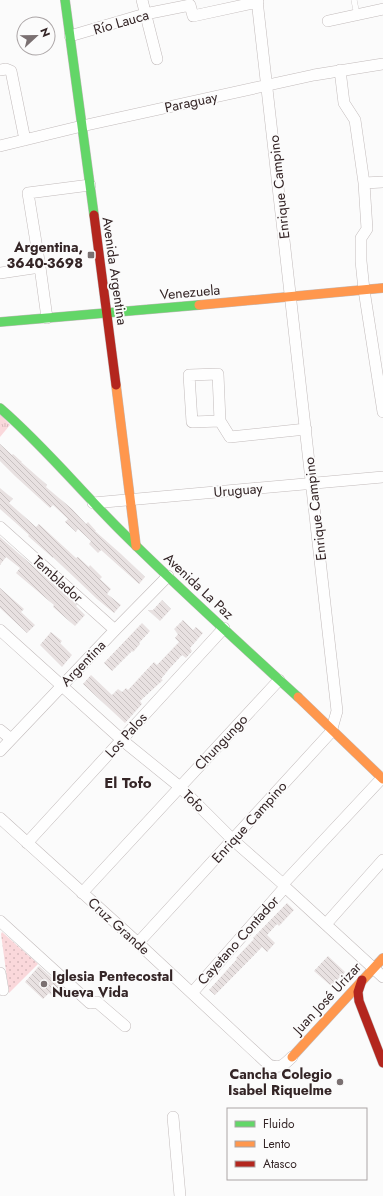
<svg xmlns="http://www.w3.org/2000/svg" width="383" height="1196" font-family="Jost,sans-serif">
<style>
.grass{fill:url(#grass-dots)}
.park{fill:url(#park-tufts)}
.building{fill:url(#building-back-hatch)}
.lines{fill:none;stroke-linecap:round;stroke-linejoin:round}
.lane-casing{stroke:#c2bbbb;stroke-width:6}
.street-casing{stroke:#c2bbbb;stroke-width:12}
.fast-casing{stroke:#c2bbbb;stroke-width:10}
.slow-casing{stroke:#c2bbbb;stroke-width:10}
.jam-casing{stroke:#c2bbbb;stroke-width:10}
.lane{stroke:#fefefe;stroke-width:5.5}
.street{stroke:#fefefe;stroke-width:11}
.fast{stroke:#63d668;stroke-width:9}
.slow{stroke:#ff974d;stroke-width:9}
.jam{stroke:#b3261e;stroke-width:9}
.poi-dot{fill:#7a7071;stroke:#fbfbfb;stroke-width:1.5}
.labels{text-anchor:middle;stroke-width:3.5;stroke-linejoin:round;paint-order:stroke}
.street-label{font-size:14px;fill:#342526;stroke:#fbfbfb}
.poi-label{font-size:14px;font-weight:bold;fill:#342526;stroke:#fbfbfb;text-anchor:end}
.neighbourhood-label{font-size:15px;font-weight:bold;fill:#342526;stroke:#fbfbfb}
</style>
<defs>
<pattern id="grass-dots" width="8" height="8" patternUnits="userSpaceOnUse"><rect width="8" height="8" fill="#fad8db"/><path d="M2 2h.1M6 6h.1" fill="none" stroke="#d7b9bc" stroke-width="1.8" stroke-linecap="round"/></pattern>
<pattern id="park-tufts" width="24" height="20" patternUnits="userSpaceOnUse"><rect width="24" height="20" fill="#fad8db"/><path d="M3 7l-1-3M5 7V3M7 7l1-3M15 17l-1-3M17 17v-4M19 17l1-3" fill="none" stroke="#d7b9bc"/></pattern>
<pattern id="building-back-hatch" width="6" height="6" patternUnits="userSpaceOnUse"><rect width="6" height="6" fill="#e8e1e1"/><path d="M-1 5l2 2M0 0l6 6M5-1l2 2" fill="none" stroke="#c8c1c1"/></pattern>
</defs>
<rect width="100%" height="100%" fill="#fbfbfb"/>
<path class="grass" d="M2 932 38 964 9 993 1 934Z"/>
<path class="park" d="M0 414 10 425 0 437Z"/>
<path class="building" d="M0 444 12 455 13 454 22 462H21L47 485 46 487 72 509 86 524 88 522 96 531H95L121 554 145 577 139 584 101 550 98 553 89 544 91 541 78 529 76 532 65 522 68 519 53 505 50 508 15 476 0 461Z
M0 488 13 499 9 503 36 527 39 524 76 558 78 557 89 567 90 565 102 577 100 579 111 589 107 594 121 605 114 613 97 599 53 557V558L28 536 29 535 17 524 0 509Z
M0 537 77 605 76 606 85 615 75 626 53 607 54 605 16 573 20 568 6 557 0 565Z
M0 588 24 609 21 612 35 625 27 633 0 608Z
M162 600 171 609 160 621 148 610H153Z
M183 620 193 630 196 627 203 633 190 648 192 651 186 658 182 655 170 668 161 679 163 680 140 701 142 704 125 723 83 684 91 675 112 695 118 689 122 692 126 688 128 690 154 662 157 665 179 642 175 638 178 634 174 629Z
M142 623 150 631 139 643 140 644 133 652 132 651 112 671 104 663Z
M51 632 62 641 60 643 72 655 62 667 40 645Z
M287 903 294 910 279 926 277 924 267 935 275 943 267 952 262 947 215 995 209 990 237 959 236 958 254 939 253 938Z
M328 956 345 972 331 986 314 971Z
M39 966 62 987 53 997 49 993 43 999 25 982Z"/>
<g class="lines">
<g class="lane-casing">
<path id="lane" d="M354 0 357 15"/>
</g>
<g class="street-casing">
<path id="street" d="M142 0 157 59
M328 21 383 9
M70 36 145 14 190 5 193 16 258 2
M0 70 6 69 11 71 25 140
M340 70 344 103 355 120 364 183 367 229 361 238V261L364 290 383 412
M0 146 82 126 314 75 383 64
M364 183 383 182
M0 273 40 267
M47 318 40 267 28 193 90 185
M220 421 192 422 189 375 218 374 220 421 230 437 306 429
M93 503 383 477
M0 527 115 630
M0 630 122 740 180 787 233 840 283 884 285 887 383 977
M0 730 11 739
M0 751 115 630 168 576
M0 818 138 943 269 1065C280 1069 284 1065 292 1057
M27 843 224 628
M283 884 382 778
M82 893 279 680
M0 921 90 1003 97 1002 125 1026
M326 924 383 860
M138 943 331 732 337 711 257 0
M0 973 3 990
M192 993 285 887
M173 1117 180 1196"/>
</g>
<g class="fast-casing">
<path id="fast" d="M65 0 94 215
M0 322 199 305
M0 408C43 445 79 489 119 529 177 587 238 642 298 697"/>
</g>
<g class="slow-casing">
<path id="slow" d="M199 305 383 288
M116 385 136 546
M298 697 383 779
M292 1057 383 958"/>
</g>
<g class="jam-casing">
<path id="jam" d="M94 215 116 385
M362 980 358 992 359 1001 383 1063"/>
</g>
<use href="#lane" class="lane"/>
<use href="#street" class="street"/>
<use href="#fast" class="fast"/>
<use href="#slow" class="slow"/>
<use href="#jam" class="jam"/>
</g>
<g class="poi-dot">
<rect x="87" y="251" width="8" height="8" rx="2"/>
<circle cx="44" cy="984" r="4"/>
<circle cx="340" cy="1082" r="4"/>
</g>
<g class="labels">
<g class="street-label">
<text transform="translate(121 22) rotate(-16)" y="5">Río Lauca</text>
<text transform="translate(191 102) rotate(-12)" y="5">Paraguay</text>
<text transform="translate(279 187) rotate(-96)" y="5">Enrique Campino</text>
<text transform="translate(115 271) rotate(82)" y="5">Avenida Argentina</text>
<text transform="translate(190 292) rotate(-5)" y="5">Venezuela</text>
<text transform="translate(238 490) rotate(-5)" y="5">Uruguay</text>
<text transform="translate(315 509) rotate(-97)" y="5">Enrique Campino</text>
<text transform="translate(58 579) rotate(42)" y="5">Temblador</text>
<text transform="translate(199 586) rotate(43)" y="5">Avenida La Paz</text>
<text transform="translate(83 663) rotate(-46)" y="5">Argentina</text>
<text transform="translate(126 735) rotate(-48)" y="5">Los Palos</text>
<text transform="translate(221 742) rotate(-47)" y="5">Chungungo</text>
<text transform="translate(194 801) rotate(44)" y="5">Tofo</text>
<text transform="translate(249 822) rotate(-48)" y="5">Enrique Campino</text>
<text transform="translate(119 926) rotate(42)" y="5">Cruz Grande</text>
<text transform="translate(238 940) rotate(-48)" y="5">Cayetano Contador</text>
<text transform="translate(327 998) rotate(-47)" y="5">Juan José Urizar</text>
</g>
<g class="poi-label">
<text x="83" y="252">Argentina,<tspan x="83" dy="16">3640-3698</tspan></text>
<text x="52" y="981" text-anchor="start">Iglesia Pentecostal<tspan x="52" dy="16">Nueva Vida</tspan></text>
<text x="332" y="1079">Cancha Colegio<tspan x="332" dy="16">Isabel Riquelme</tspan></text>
</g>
<g class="neighbourhood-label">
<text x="128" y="788">El Tofo</text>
</g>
</g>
<rect x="227" y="1108" width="140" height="72" fill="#fbfbfb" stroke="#aba5a6"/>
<rect x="235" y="1121" width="20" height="6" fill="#63d668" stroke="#aba5a6"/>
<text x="263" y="1128" font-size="12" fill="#342526">Fluido</text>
<rect x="235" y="1141" width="20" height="6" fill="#ff974d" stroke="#aba5a6"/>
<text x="263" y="1148" font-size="12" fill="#342526">Lento</text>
<rect x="235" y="1161" width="20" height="6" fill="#b3261e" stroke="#aba5a6"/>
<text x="263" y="1168" font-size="12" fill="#342526">Atasco</text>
<g transform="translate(36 36) rotate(68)"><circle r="19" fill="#fbfbfb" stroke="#aba5a6"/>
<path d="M0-3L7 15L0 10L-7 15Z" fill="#7a7071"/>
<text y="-6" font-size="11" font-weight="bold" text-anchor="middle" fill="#342526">N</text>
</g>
</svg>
